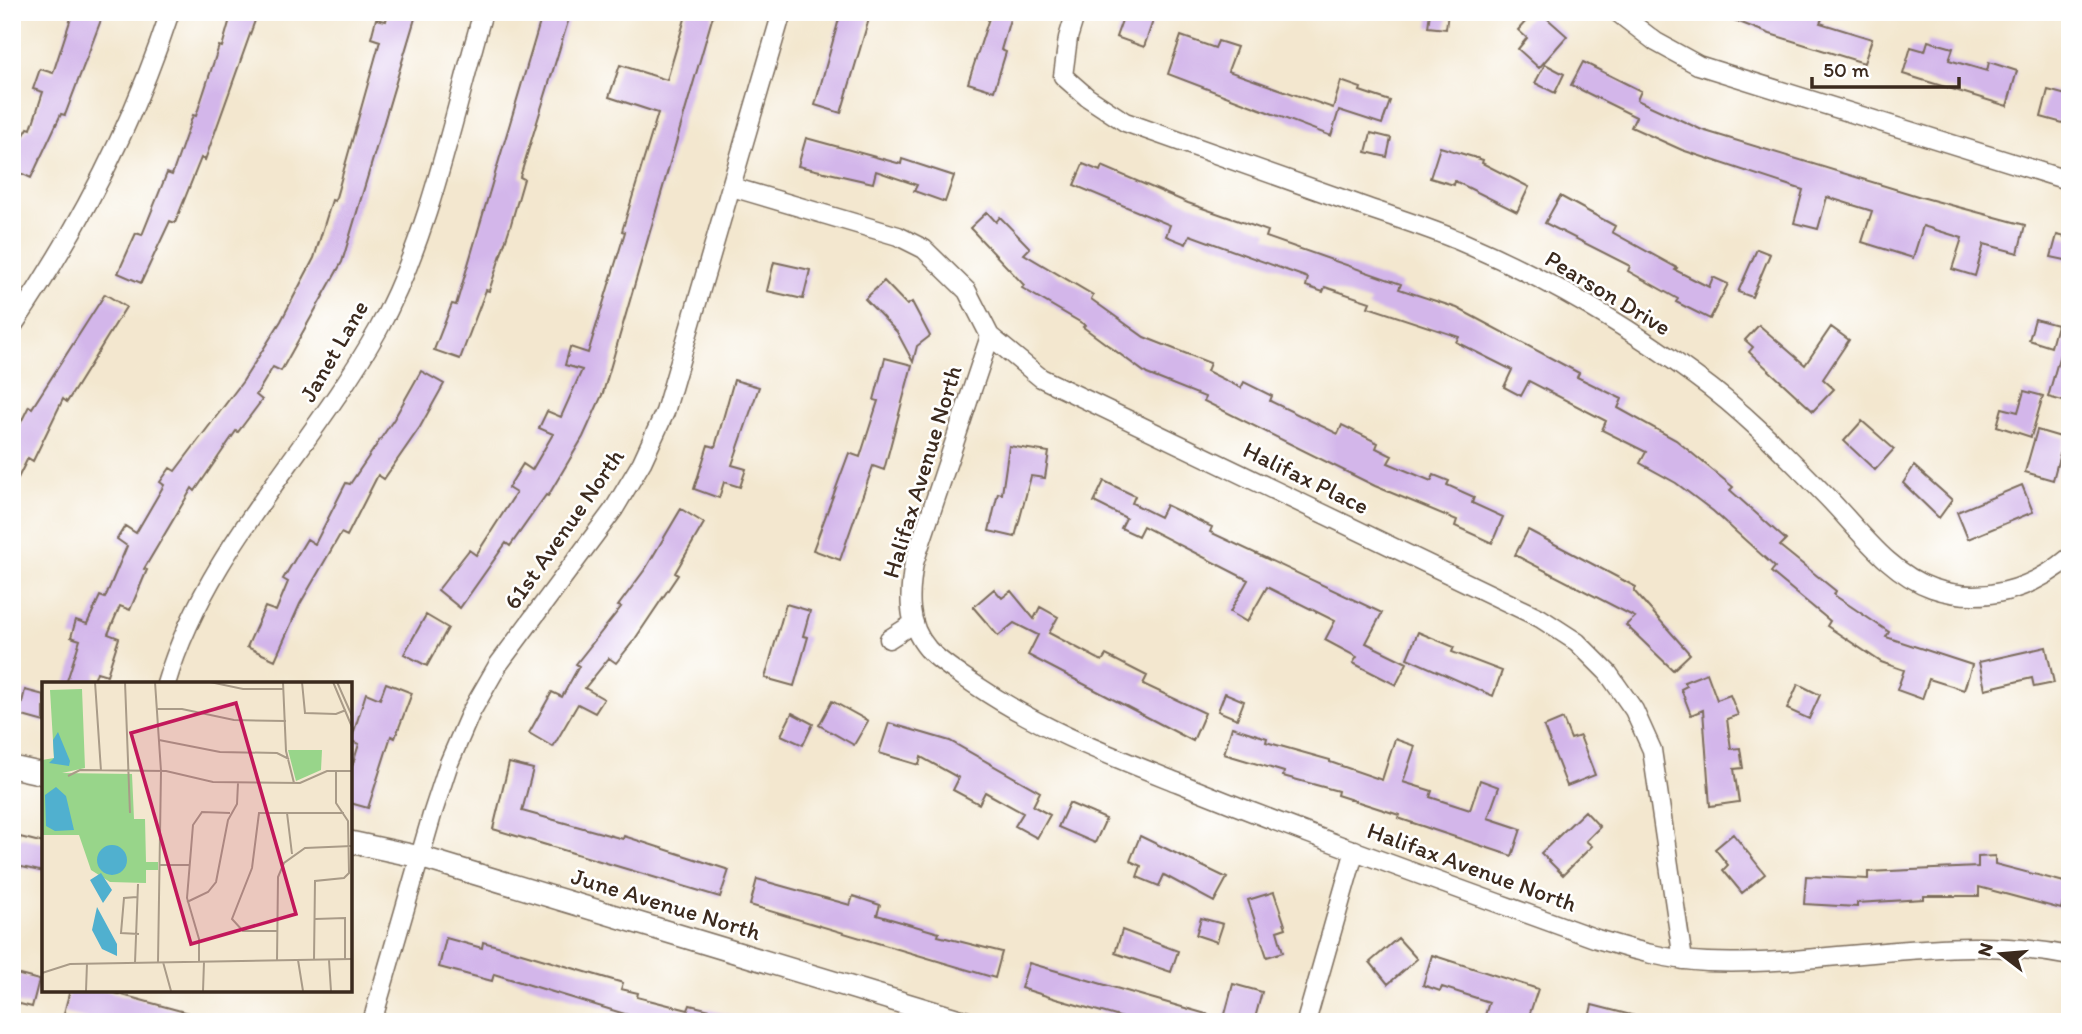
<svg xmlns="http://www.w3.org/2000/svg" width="2082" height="1034" font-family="Itim,sans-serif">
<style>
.building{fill:#d3b6ea}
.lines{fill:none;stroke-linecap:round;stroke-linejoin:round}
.minor-casing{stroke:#7b6c5c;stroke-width:21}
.tertiary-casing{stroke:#7b6c5c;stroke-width:24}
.minor{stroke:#fff;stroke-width:18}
.tertiary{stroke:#fff;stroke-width:21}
.labels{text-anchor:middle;stroke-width:5;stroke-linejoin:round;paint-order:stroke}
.street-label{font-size:24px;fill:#3b2a1e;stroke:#fff}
.inset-road{fill:none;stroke:#a99b88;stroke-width:2}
.view{fill:#c2185b;fill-opacity:0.15;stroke:#c2185b;stroke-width:3.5}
.inset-edge{fill:none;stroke:#3b2a1e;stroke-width:3.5}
</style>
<rect width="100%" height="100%" fill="#fff"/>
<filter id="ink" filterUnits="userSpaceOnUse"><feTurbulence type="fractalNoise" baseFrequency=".0143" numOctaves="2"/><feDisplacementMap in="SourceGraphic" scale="14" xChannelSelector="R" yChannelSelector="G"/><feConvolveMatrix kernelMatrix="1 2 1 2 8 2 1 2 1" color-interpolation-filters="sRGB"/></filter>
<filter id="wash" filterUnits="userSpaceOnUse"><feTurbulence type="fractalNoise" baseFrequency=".00686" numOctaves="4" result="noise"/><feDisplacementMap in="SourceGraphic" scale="28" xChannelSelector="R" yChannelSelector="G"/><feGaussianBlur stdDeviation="1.57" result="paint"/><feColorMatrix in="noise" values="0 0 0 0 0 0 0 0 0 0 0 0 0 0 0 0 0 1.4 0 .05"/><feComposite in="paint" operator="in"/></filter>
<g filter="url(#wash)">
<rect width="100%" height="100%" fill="#f3e7cf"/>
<g id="blocks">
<path class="building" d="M73 12H104L65 115 61 114 31 178 12 169V129L24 135 28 128 31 129 43 92 33 89 40 69 53 73Z
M232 12H258L205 160 201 158 175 223 170 221 141 283 118 273 136 233 142 235 167 173 172 175 193 115 196 116 219 46 222 47Z
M388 12 416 15 342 262 281 371 273 367 256 395 262 400 238 432 236 431 195 491 192 488 144 569 147 570 130 610 120 606 108 634 119 638 107 675 97 672 93 684H66L80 640 71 637 76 620 87 624 100 596 105 598 127 546 117 539 125 526 136 533 164 485 160 482 170 468 175 471 243 381 281 321 314 258 332 200 335 201 380 41 371 38 376 19 386 21Z
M543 12H571L520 177 524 179 511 224 489 291 486 290 460 359 434 350 452 304 456 305Z
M687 12H714L603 393 583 437 548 496 546 495 510 546 506 543 460 608 438 590 469 550 476 555 516 493 508 488 523 464 532 470 553 434 539 428 547 411 561 417 582 370 565 365 570 347 588 353 625 232 622 231 658 113 609 97 620 65 667 80Z
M841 12H871L841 113 815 105Z
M991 12H1012L1001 50 1006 52 994 91 968 83Z
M1125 12H1156L1144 47 1116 37Z
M1430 12H1448L1446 29 1428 27Z
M1534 12H1540L1567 36 1539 68 1518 49 1527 38 1518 30Z
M1721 12H1799L1822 19 1820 23 1872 39 1864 63 1770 34 1721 15Z
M1181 36 1215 48 1218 41 1237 47 1228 71 1333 108 1341 81 1361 88 1360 91 1390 101 1382 124 1339 110 1331 136 1168 74Z
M1928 41 1953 48 1949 60 1987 71 1989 62 2017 71 2007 106 1903 74 1911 47 1925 51Z
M1583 62 1641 91 1637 100 1702 130 1921 197 2025 225 2018 253 1984 244 1975 276 1952 269 1962 238 1923 226 1913 258 1862 242 1872 211 1827 197 1818 229 1794 223 1803 190 1682 150 1631 127 1636 117 1571 85Z
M1545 64 1564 74 1555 93 1535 83Z
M2048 90 2070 96V125L2041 117Z
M1371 133 1391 138 1387 157 1366 152Z
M806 138 901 164 902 159 954 176 945 202 914 191 917 185 876 171 873 183 798 166Z
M1440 147 1483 160 1482 163 1529 187 1517 212 1455 181 1454 185 1430 178Z
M1083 164 1100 171 1102 166 1188 203 1268 231 1266 237 1401 284 1399 289 1457 308 1579 373 1577 377 1622 399 1618 408 1676 440 1733 487 1730 490 1786 540 1780 546 1836 591 1834 595 1889 632 1886 637 1972 665 1964 690 1929 679 1922 699 1897 690 1904 670 1881 662 1827 626 1830 621 1771 572 1775 567 1713 511 1676 483 1640 463 1646 452 1602 430 1606 421 1529 381 1521 396 1504 387 1512 370 1456 342 1459 337 1368 307 1370 302 1325 287 1323 292 1306 286 1308 278 1190 235 1186 244 1166 236 1170 225 1074 185Z
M1560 196 1615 226 1612 232 1677 268 1675 270 1709 287 1713 277 1728 284 1710 319 1676 302 1678 299 1628 271 1630 266 1545 223Z
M987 212 996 222 1000 217 1030 248 1024 254 1093 295 1091 299 1144 337 1210 363 1207 371 1241 388 1244 382 1272 396 1270 401 1338 434 1342 425 1378 443 1376 448 1392 456 1388 463 1431 481 1434 475 1449 481 1447 485 1474 497 1472 503 1503 517 1492 543 1455 526 1457 520 1375 486 1204 401 1205 397 1147 374 1083 327 1085 325 1022 288 1024 285 970 228Z
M2057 235 2070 238V261L2051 257Z
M1757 249 1770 254 1752 297 1738 292Z
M774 262 810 270 803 299 767 291Z
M884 281 907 305 912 302 930 336 917 346 913 362 897 332 865 299Z
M105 294 126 307 67 402 63 399 33 461 28 458 12 490V440L29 406 32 408Z
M2035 319 2057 325 2051 347 2029 340Z
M1759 325 1805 365 1831 327 1849 340 1823 379 1834 389 1813 411 1749 352 1753 347 1745 340Z
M2065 336 2070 337V403L2048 397Z
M885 358 912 365 884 470 873 466 840 560 813 550 849 453 860 457 878 401 874 400Z
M421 371 444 384 420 427 384 479 378 475 347 536 341 533 300 604 275 660 247 647 265 607 276 611 288 582 283 579 307 539 315 544 346 483 350 484 394 419Z
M734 380 759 387 732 465 746 469 740 487 724 482 719 498 694 489 708 445 715 447Z
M2024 391 2043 396 2031 437 1997 426 2002 408 2018 412Z
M1862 421 1894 449 1875 470 1844 441Z
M2037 430 2064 438 2053 480 2025 472Z
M1009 446 1049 452 1045 478 1031 476 1015 537 989 531 998 493 1002 494Z
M1914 466 1952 500 1939 518 1903 483Z
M1104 481 1135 496 1132 503 1160 517 1166 505 1212 527 1210 532 1382 613 1366 643 1407 663 1396 685 1353 663 1357 657 1325 640 1335 621 1267 587 1247 622 1230 612 1248 580 1143 526 1138 536 1121 528 1126 518 1094 502Z
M2022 485 2033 512 1968 539 1957 512Z
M681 509 704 523 675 573 678 575 635 639 616 663 609 658 585 688 604 699 595 713 578 704 553 747 529 733 552 692 562 697 579 666 576 664 621 607 618 606 646 568Z
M1528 530 1636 587 1634 591 1690 654 1673 670 1626 625 1635 617 1515 555Z
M994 589 1002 598 1011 591 1034 619 1040 607 1058 617 1049 633 1102 661 1106 655 1147 676 1143 684 1205 713 1193 741 1028 655 1038 635 1014 623 998 636 973 607Z
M786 604 810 611 803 636 808 637 794 686 765 678Z
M426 615 448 628 427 666 404 654Z
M1418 632 1454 647 1452 652 1502 671 1493 696 1407 658Z
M2046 647 2054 683 2034 687 2032 678 1985 689 1979 662Z
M1707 673 1717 700 1730 695 1738 715 1727 719 1731 749 1740 748 1743 768 1734 769 1739 802 1710 806 1703 710 1691 715 1681 689 1687 686 1684 682Z
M386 683 412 693 395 738 391 736 368 808 350 803V773L359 744 351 741 366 693 380 699Z
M1798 684 1820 695 1809 719 1787 709Z
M25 690 44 695V722L19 715Z
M1225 693 1244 701 1237 719 1218 711Z
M832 701 868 721 854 745 819 725Z
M792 713 813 724 803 745 781 735Z
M1563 719 1571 739 1580 736 1595 775 1567 786 1544 727Z
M889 723 950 741 1040 792 1033 806 1050 815 1037 838 1015 826 1023 813 985 792 979 804 953 790 959 778 921 757 919 765 879 753Z
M1232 727 1267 738 1266 742 1330 760V762L1382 780 1395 739 1415 746 1403 782 1432 791 1430 797 1470 810 1480 780 1499 787 1488 818 1521 829 1512 856 1398 818 1399 815 1337 795 1338 791 1283 776 1284 772 1224 754Z
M509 763 533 769 522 811 623 839 624 836 729 870 720 897 493 829Z
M1069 803 1106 819 1095 843 1058 827Z
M1585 811 1600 827 1586 841 1592 846 1563 875 1541 853Z
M1733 834 1765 874 1742 893 1723 870 1728 865 1715 849Z
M1140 836 1227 878 1214 902 1164 875 1159 886 1137 877 1141 866 1130 861Z
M20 837 44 843V872L13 865Z
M1995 856V864L2068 883 2061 909 1979 887V896H1924V899L1857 903V907L1804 904 1806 876 1868 879V872L1978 867V857Z
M757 879 850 905 853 896 880 905 877 915 939 933 938 936 1002 952 995 978 750 905Z
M1274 892 1286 928 1277 931 1283 952 1267 957 1248 900Z
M1201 918 1223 924 1217 942 1196 935Z
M1122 930 1178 951 1171 972 1115 953Z
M446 938 482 948 483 942 501 947 623 983 621 989 638 993 637 997 688 1010 690 1005 734 1016V1022H651L494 974 492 981 439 967Z
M1398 938 1417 959 1388 984 1370 962Z
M1432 955 1538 989 1527 1022H1483L1489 1002 1442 987 1440 991 1423 985Z
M1029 963 1220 1018 1219 1022H1137L1056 999 1021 988Z
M12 973 39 980 32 1007 12 1002Z
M1233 984 1262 992 1254 1022H1223Z
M70 990H104L203 1017 202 1022H101L64 1013Z
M1592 1005 1635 1016 1634 1022H1588Z"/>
</g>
</g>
<g filter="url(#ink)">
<use href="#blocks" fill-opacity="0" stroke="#7b6c5c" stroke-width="2"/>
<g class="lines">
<g class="minor-casing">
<path id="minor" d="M1076 12 1068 38 1063 76 1087 97 1125 122C1199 148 1273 175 1348 201 1386 215 1425 226 1462 242 1544 277 1623 323 1695 376 1745 412 1787 456 1829 499 1860 531 1889 573 1932 588 1982 605 2031 590 2070 557
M1617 12 1656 42 1698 65 2070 181
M732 187 898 236 924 249 967 291 990 336 1041 378 1540 618 1577 642 1608 673 1634 710 1652 750 1683 960
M12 327C79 229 133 125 170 12
M990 336 914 563C909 592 906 624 928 649 941 663 958 673 974 684 1040 729 1106 754 1179 783 1317 839 1457 888 1597 939 1633 950 1668 960 1707 962 1828 967 1948 931 2070 956
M889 639 914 623
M166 684C206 549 311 450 378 330 429 238 454 113 483 12
M372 1022 432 815 449 763 471 712 498 665 614 509 642 462 665 412 782 12
M1306 1022 1355 850"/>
</g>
<g class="tertiary-casing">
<path id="tertiary" d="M12 767 44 774
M350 842 420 857 966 1022"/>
</g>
<use href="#minor" class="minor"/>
<use href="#tertiary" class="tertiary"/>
</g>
</g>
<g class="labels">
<g class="street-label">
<text transform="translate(1608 293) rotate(31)" y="8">Pearson Drive</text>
<text transform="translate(334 351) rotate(-60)" y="8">Janet Lane</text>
<text transform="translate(922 472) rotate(-73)" y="8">Halifax Avenue North</text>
<text transform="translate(1306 478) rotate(26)" y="8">Halifax Place</text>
<text transform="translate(564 529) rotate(-55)" y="8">61st Avenue North</text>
<text transform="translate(1472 867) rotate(20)" y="8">Halifax Avenue North</text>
<text transform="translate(666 904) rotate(17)" y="8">June Avenue North</text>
</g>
</g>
<g transform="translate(42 682)">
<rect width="310" height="310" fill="#f3e7cf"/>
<path d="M40 7 43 86 20 91 90 92 92 137H103L104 180H116V188H104V201L68 200 49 188 37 153H0V78L12 76 8 8ZM246 68H280L279 88 254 99Z" fill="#98d58a"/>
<path d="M16 50 28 79 27 84 7 81 12 76 11 58ZM14 105 24 114 32 148 13 149 4 144 3 113ZM55 178a15 15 0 1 1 30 0a15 15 0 1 1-30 0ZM59 191 70 208 61 221 48 198ZM55 225 75 262V274L60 267 50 248Z" fill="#50b0cf"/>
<path class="inset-road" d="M53 0 59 89M83 0 88 131M113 0 119 89 116 280M168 0 201 7H241M241 0 244 69 252 101M260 0 263 31 294 32 304 28M291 0 310 45M295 0 310 34M115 27H140L192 38 244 39M117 58 178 70 235 71 247 77M26 94 38 88 124 89 171 100 258 101 285 89H310M245 131 250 172M118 183H147M95 215 82 216 79 251 97 252M145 220 166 210 174 200 186 138 195 122 196 101M273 237 303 236V278M235 249H201L190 237 210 186 217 131H302M256 278 261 309M272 278 273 199 302 196 307 191 306 139 294 121V90M287 278 289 309M235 279 236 195 242 181 263 166 310 164M121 280 129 309M157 280V257L145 216 151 143 160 130 188 131M93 281 96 202M0 291 28 282 310 277M44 309 45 281M161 309 162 280"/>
<path class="view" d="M194 21 254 232 149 262 89 51Z"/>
<rect width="310" height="310" class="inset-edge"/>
</g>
<rect width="2082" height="1034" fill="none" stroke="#fff" stroke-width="42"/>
<g transform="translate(2001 954) rotate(286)" stroke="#ffffff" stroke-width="5" paint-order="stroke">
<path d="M0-5L12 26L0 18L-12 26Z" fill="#3b2a1e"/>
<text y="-10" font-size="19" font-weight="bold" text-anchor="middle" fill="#3b2a1e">N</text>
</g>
<path d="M1812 77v10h147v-10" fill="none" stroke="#3b2a1e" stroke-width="3.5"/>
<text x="1823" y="77" font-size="21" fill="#3b2a1e" stroke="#ffffff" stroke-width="5" paint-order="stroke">50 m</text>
</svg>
